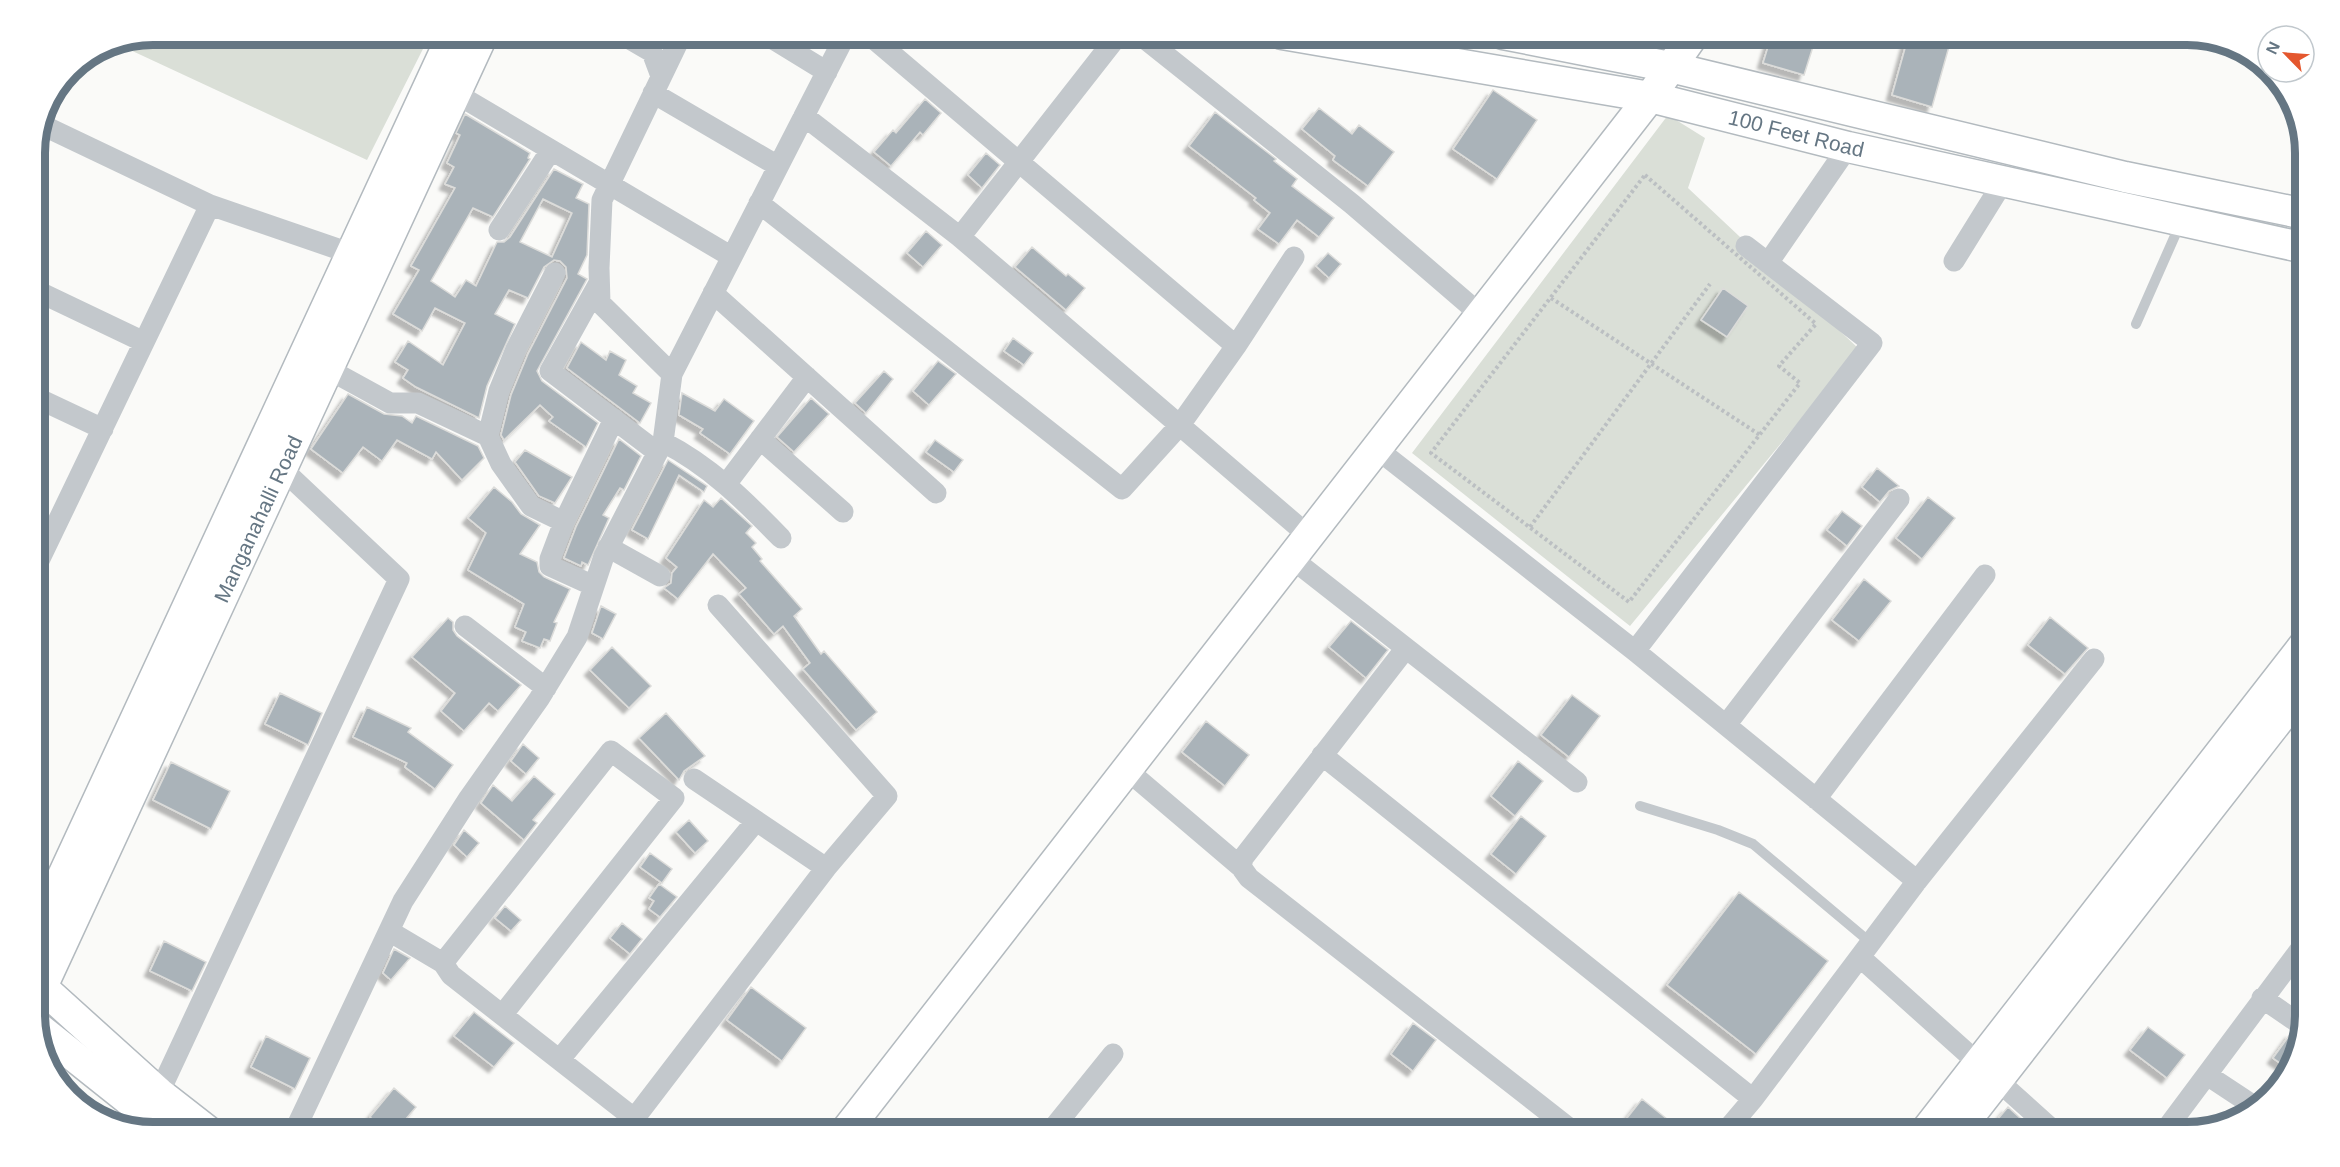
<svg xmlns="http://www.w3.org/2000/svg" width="2340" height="1167" font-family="Helvetica,sans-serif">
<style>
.green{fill:#dadfd7}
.building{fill:#aab3b9;stroke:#dcdcda;stroke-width:1.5;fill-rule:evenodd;filter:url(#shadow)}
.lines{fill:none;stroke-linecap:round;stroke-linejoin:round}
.secondary-casing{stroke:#b3babf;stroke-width:33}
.path{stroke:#bbbfc2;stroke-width:4;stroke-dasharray:3 3;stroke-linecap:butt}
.lane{stroke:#c3c8cc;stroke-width:10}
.street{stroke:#c3c8cc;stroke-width:21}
.secondary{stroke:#fff;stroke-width:30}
.labels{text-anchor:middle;stroke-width:6;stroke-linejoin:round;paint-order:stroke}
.street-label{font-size:21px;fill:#657683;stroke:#fff}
.rim{fill:none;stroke:#657683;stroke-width:8}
</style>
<defs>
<filter id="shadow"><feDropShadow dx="-5.5" dy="5.5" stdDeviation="1.5" flood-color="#0004"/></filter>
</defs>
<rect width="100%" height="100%" fill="#fafaf8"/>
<path class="green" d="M153 34H430V35L367 160 113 42Z
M1668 115 1705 138 1688 188 1859 349 1630 626 1412 453Z"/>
<path class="building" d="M1772 34H1817L1804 75 1763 63Z
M1909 34H1920L1950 43 1932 107 1892 95Z
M1493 90 1537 120 1497 179 1453 149Z
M925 99 941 113 923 135 920 132 891 166 874 152 893 130 896 133Z
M1319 108 1352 134 1359 125 1394 152 1368 186 1333 160 1335 156 1302 129Z
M1215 112 1276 159 1274 161 1297 179 1292 186 1334 218 1319 237 1297 220 1279 244 1258 229 1270 213 1254 200 1256 198 1189 146Z
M465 114 530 153 528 158 530 159 493 217 473 208 431 281 455 297 466 280 476 286 497 242H504L510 237 554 169 583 184 576 198 589 204 587 255 578 274 587 279 537 371 542 381 598 423 586 447 549 421 553 417 540 405 504 440 501 435 511 395 528 354 567 278 566 267 560 261 554 260 544 267 528 298 509 290 495 314 515 324 487 386 479 418 416 387 403 378 408 370 395 362 408 341 443 365 465 323 435 308 422 331 393 314 419 270 411 266 455 188 445 184 454 167 447 163 460 135 456 133ZM543 199 572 213 552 257 520 242Z
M986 153 1000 165 982 188 968 175Z
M926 231 942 245 923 267 907 253Z
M1032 247 1066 276 1068 274 1085 288 1066 310 1015 267Z
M1328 253 1341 264 1329 278 1316 266Z
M1723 288 1748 306 1727 337 1701 320Z
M1013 338 1033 353 1024 365 1004 351Z
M581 342 606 360 610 351 626 360 619 375 637 386 633 393 651 403 640 423 567 368Z
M938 361 956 374 929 405 913 391Z
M884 371 893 379 866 413 855 403Z
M682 393 715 411 724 399 754 421 730 454 700 433 703 429 679 415Z
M348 394 384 414 402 416 412 423 416 416 478 446 484 458 462 480 436 452 432 459 397 440 382 461 363 447 343 473 311 449Z
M811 398 829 414 794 452 777 437Z
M619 439 641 456 624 490 620 488 603 515 609 518 588 565 582 562 581 566 564 558 576 527Z
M935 440 963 460 954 472 926 452Z
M525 450 572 477 555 503 539 496 515 462Z
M668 460 707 486 704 492 679 475 648 539 632 530Z
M1877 468 1899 486 1889 491 1880 502 1862 487Z
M494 487 512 502 521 514 540 525 520 554 537 562 539 572 544 577 570 589 554 622 557 623 550 641 544 639 540 648 522 641 526 632 515 627 524 604 468 570 486 533 468 518Z
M1928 497 1955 518 1922 559 1896 538Z
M721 498 752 526 746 533 756 543 752 547 762 559 760 561 802 609 794 616 821 654 824 651 877 712 856 730 803 669 810 663 783 626 774 634 739 594 746 588 713 554 678 599 664 588 671 583 672 573 677 567 666 558 704 500 713 507Z
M1842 511 1862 526 1847 546 1827 530Z
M1864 579 1891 601 1859 641 1832 620Z
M601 606 616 614 603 639 592 633Z
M2050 617 2088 648 2065 674 2028 645Z
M448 618 453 622V630L457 636 521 685 498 711 489 703 464 731 441 711 455 693 412 657Z
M1351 621 1388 650 1366 678 1329 647Z
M612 647 651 686 629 708 590 670Z
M280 693 322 713 308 745 265 724Z
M1572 695 1600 716 1569 757 1541 735Z
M367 707 411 728 408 732 453 765 435 789 405 767 407 763 353 737Z
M666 713 705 756 684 771 679 780 639 738Z
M1206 721 1249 755 1225 786 1182 752Z
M523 744 539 758 526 774 511 761Z
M1518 761 1543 781 1515 816 1491 796Z
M171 762 230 791 211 829 153 800Z
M534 776 555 794 533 820 537 823 524 840 481 803 493 785 512 801Z
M1521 816 1546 836 1516 874 1491 854Z
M689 820 708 841 695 853 676 832Z
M464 830 479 843 467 857 454 845Z
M650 853 672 869 662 883 640 867Z
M659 884 677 897 660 917 649 909 654 901 649 898Z
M1739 892 1828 961 1756 1054 1667 985Z
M505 906 521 920 511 931 495 918Z
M622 923 642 939 630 954 610 938Z
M164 941 206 962 192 991 150 971Z
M394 949 410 958 391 980 383 973Z
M751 987 806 1028 782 1061 727 1020Z
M474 1012 514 1043 494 1067 454 1036Z
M1413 1023 1436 1040 1413 1071 1391 1054Z
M2148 1027 2185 1055 2167 1078 2130 1050Z
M2291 1033 2300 1038 2293 1066 2290 1070 2273 1058Z
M266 1036 310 1058 295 1089 251 1067Z
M394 1088 416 1107 395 1132H388L370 1117Z
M1642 1099 1667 1119 1656 1132H1616Z
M2008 1107 2020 1118 2008 1132H1987Z"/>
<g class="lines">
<g class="secondary-casing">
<g id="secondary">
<path id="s1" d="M1282 34 1650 97 1848 147 2305 248"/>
<path d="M1503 34 1670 67 2125 177 2305 214"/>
<path d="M35 936 453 34"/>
<path d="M35 981 159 1093 209 1132"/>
<path id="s2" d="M35 1002 483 34"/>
<path d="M36 1026 169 1132"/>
<path d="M845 1132 1650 97 1694 34"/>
<path d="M1925 1132 2305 644"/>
<path d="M1957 1132 2305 686"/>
</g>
</g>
<path class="path" d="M1645 175 1816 324 1779 366 1800 383 1629 602 1431 453Z
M1551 298 1760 435
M1530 527 1710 284"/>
<path class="lane" d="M2136 324 2181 222
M1640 806 1718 830 1753 844 1871 943"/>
<path class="street" d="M621 34 652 52 661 76
M765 34 827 72
M868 34 1236 346
M1139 34 1352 204 1481 315
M455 93 732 257
M653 93 778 166
M804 116 960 237 1309 536
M40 124 210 205 364 258
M759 203 1122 489 1180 425 1236 346 1294 257
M499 230 551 150
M960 237 1119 34
M1954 261 2003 182
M1768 263 1848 147
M555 273 516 349 499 391 488 436 501 464 531 506 564 522 550 559V566L594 586
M599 283 550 371 657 452
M35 290 144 342
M713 293 936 493
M328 369 390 403H418L488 436
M672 374 846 34
M35 397 103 429
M760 439 843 512
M663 442C710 466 744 500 781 538
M1377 449 1635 651 1917 881
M727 483 807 377
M564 522 614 419
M608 547 660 576
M1291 558 1577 782
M35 569 210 205
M465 626 546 688
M1406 648 1243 858 1241 867 1249 878 1574 1132
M1635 651 1872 343 1746 246
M1726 725 1899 499
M1322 755 1753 1099
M1127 770 1241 867
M694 779 826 868
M1816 799 1985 575
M389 931 443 963 451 975 635 1119
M1861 958 2055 1132
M443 963 611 751 674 798 503 1014
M2262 998 2303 1026
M560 1059 756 821
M2207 1075 2257 1108
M159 1093 399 579 281 468
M294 1132 403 901 469 798 539 699 577 637 604 556 663 442 672 374 600 303 599 268 602 200 682 34
M624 1132 826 868 887 796 718 605
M1050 1132 1113 1054
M1725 1132 1753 1099 1917 881 2094 659
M2164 1132 2305 943"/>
<use href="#secondary" class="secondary"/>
</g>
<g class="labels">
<g class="street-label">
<text dy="7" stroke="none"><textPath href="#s1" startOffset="524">100 Feet Road</textPath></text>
<text dy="7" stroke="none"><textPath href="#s2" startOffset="532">Manganahalli Road</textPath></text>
</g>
</g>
<path d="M0 0H2340V1167H0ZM153 45H2187A108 108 0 0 1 2295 153V1014A108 108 0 0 1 2187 1122H153A108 108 0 0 1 45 1014V153A108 108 0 0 1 153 45Z" fill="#fff" fill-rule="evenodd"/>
<path class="rim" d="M153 45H2187A108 108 0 0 1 2295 153V1014A108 108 0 0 1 2187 1122H153A108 108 0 0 1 45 1014V153A108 108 0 0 1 153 45Z"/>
<g transform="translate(2286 54) rotate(295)"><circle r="28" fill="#ffffff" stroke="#c1c8cd" stroke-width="1.5"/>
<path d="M0-4.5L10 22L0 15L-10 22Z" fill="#e4572e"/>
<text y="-9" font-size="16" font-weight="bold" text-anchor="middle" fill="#657683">N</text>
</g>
</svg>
